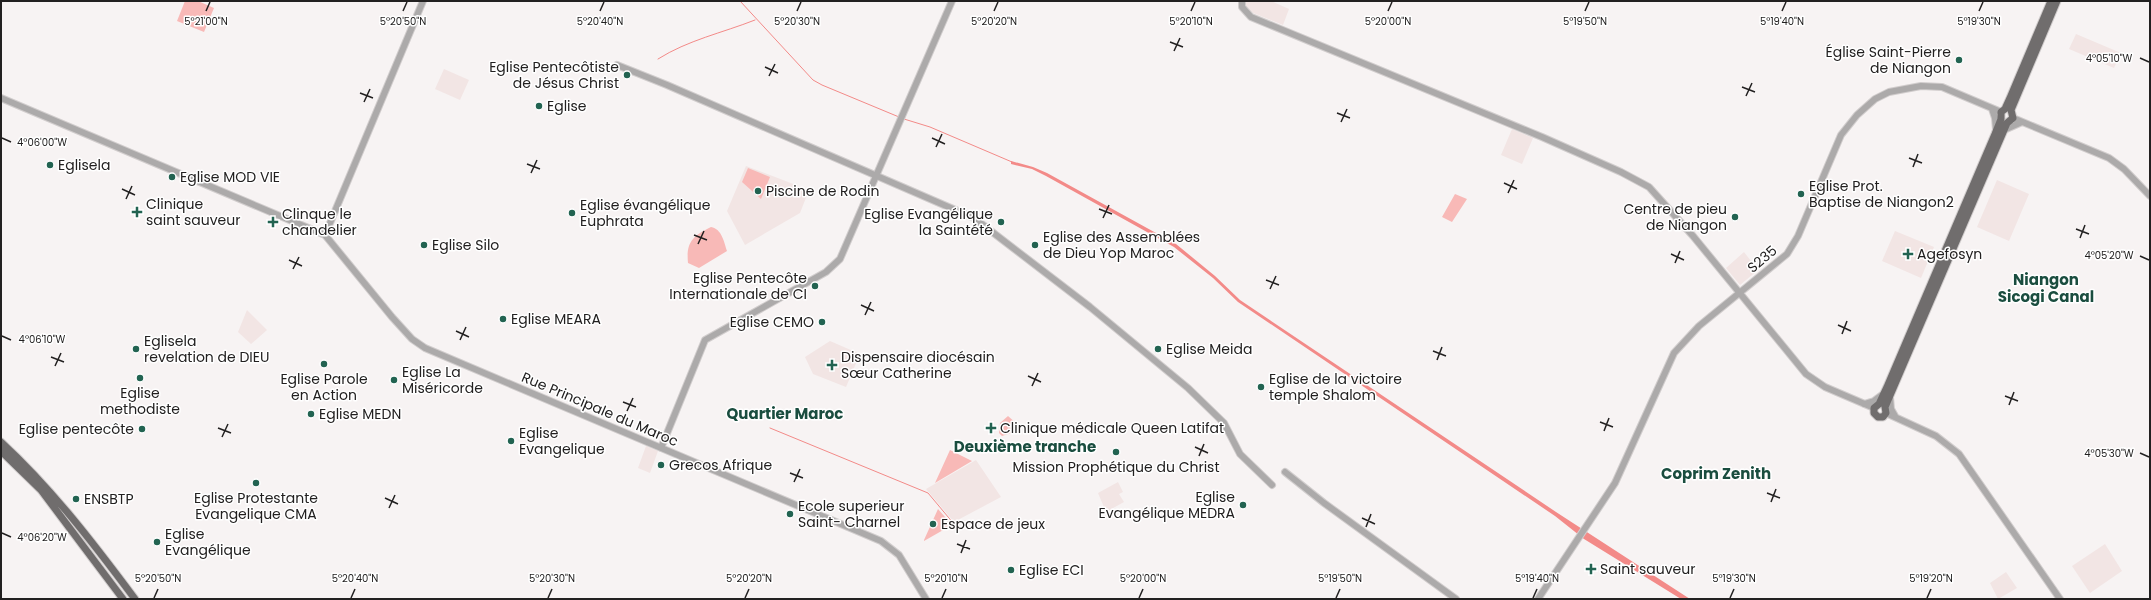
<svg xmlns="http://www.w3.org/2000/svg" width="2151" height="600" font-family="Poppins,sans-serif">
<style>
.built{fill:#f2e5e4}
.green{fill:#f8b9b7}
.water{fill:#f38a88}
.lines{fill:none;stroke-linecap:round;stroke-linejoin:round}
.stream{stroke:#f38a88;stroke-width:1}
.minor-casing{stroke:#d1cdcd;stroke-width:8}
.major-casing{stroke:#d1cdcd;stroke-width:9}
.minor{stroke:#acaaaa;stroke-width:6}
.major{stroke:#706d6d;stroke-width:7}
.ticks{fill:none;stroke:#222020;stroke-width:1.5}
.poi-dot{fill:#226351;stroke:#fff;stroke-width:1.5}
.labels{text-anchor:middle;stroke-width:3;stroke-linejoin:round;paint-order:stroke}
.poi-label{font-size:14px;fill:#222020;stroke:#fff;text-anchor:start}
.street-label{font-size:14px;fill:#222020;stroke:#fff}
.neighbourhood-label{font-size:15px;font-weight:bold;fill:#1a4d3f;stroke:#fff}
.ticks-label{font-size:10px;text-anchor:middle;fill:#222020;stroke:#fff;stroke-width:3;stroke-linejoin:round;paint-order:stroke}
</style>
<rect width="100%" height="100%" fill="#f7f3f3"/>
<path class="built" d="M1246 1H1271L1289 9 1283 25 1253 13 1246 6Z
M2076 34 2121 53 2114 68 2069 49Z
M444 69 469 80 460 100 435 89Z
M1512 129 1533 138 1522 164 1501 155Z
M746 166 809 190 800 213 745 245 727 211Z
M1997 180 2029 194 2009 241 1977 227Z
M1895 231 1934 247 1921 278 1882 261Z
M1744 252 1758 270 1740 285 1726 268Z
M247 310 267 330 251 344 238 332Z
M830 341 860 354 846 387 813 374 805 357Z
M646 446 658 451 650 473 638 468Z
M976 460 1001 497 954 522 926 489Z
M1118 482 1123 492 1119 494 1124 502 1106 512 1098 493Z
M2105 544 2122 571 2090 593 2072 566Z
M2006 572 2017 588 1998 599 1990 583Z"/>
<path class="green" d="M185 1H198L214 8 204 32 177 21Z
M748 168 770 177 761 199 742 182Z
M1455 194 1467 199 1452 222 1442 217Z
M711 227C722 229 724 242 727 251L699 268 688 263C686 243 692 236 711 227Z
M1008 416 1017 424 1011 433 1002 436 999 433 1000 423Z
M950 450 972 461 935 483Z
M938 509 952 525 924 541V540Z"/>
<path class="water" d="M1011 161 1033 167 1047 173 1176 244 1215 276 1240 300 1556 512 1690 599H1681L1584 539 1555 516 1238 302 1213 278 1174 247 1046 176 1032 169 1011 164Z"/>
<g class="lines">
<path class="stream" d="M740 1 813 80 822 85 899 117
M658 59C688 40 722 33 755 20
M904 119 930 127 1012 162
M770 428 928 493 954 524"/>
<g class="minor-casing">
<path id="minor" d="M1242 1V7L1251 17 1542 137 1621 172 1649 187 1693 236 1806 374 1825 387 1874 408
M617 65 667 85 974 218 1090 307 1188 388 1224 423 1240 454 1272 485
M1 98 325 235 392 317 412 339 425 348 881 541 899 555 926 599
M1992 109 1995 118 1996 130
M2013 118 2109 158 2124 169 2150 196
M2004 130 2022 122
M325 235 423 1
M1890 397 1891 409 1895 416
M1864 404 1874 401 1882 395
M1886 413 1936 436 1959 454 2060 599
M661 448 705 340 826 272 840 259 952 1
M1285 472 1324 503 1456 599
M1538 599 1615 483 1674 353 1699 326 1787 254 1798 236 1841 135 1857 115 1875 99 1889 92 1921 86 1942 87 2001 112"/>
</g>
<g class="major-casing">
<path id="major" d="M2051 1 2010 98 2005 109 2001 112V119L1995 134 1887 387 1879 404 1874 408V413L1878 417H1883L1886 413 1885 407 2007 123 2013 118 2011 110 2057 1
M1 442C52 489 94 544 135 599
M1 451 41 490 123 599"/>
</g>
<use href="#minor" class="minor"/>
<use href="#major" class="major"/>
</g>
<path class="ticks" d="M206 11 210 2M403 11 407 2M600 11 604 2M797 11 801 2M994 11 998 2M1191 11 1195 2M1388 11 1392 2M1585 11 1589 2M1782 11 1786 2M1979 11 1983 2M1170 42 1183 47M1174 51 1180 38M2140 58 2149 62M765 67 778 73M769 76 775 64M1742 87 1755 92M360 93 373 98M1746 96 1752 83M364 102 370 89M1337 113 1350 118M1341 122 1347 109M2 138 11 142M932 138 945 144M936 147 942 134M1909 158 1922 163M527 164 540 169M1913 167 1918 154M531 173 537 160M1504 183 1517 189M122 189 135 195M1508 193 1514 180M126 199 132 186M1099 209 1112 214M1103 218 1109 205M2076 229 2089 234M694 235 707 240M2080 238 2085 225M698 244 704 231M1671 254 1684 260M2140 256 2149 260M289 260 302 266M1675 263 1680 251M293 269 299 257M1266 280 1279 285M1270 289 1276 276M861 305 874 311M865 315 871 302M1838 325 1851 331M456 331 469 337M1842 334 1847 321M2 336 11 340M460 340 466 327M1433 351 1446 356M51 357 64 362M1437 360 1442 347M55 366 61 353M1028 376 1041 382M1032 386 1038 373M2005 396 2018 401M623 402 636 407M2009 405 2014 392M627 411 633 398M1600 422 1613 427M218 428 231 433M1604 431 1609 418M222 437 228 424M1195 447 1208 453M2140 453 2149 457M1199 456 1204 444M790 473 803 478M794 482 800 469M1767 493 1780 498M385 498 398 504M1771 502 1776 489M389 508 395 495M1362 518 1375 524M1366 527 1371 514M2 533 11 537M957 544 970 549M961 553 966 540M154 598 158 589M351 598 355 589M548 598 552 589M745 598 749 589M942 598 946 589M1139 598 1143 589M1336 598 1340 589M1533 598 1537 589M1730 598 1734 589M1927 598 1931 589"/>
<g class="poi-dot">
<circle cx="1959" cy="60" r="4"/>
<circle cx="627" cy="75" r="4"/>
<circle cx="539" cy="106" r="4"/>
<circle cx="50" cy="165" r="4"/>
<circle cx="172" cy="177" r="4"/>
<circle cx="758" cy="191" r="4"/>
<circle cx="1801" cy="194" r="4"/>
<path d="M135 206h4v4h4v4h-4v4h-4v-4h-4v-4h4z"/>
<circle cx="572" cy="213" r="4"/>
<circle cx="1735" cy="217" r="4"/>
<path d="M271 216h4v4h4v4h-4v4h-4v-4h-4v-4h4z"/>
<circle cx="1001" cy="222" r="4"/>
<circle cx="424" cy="245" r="4"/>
<circle cx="1035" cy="245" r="4"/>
<path d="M1906 248h4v4h4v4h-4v4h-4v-4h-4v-4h4z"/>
<circle cx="815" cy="286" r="4"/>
<circle cx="503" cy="319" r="4"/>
<circle cx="822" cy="322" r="4"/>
<circle cx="136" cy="349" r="4"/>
<circle cx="1158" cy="349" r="4"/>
<circle cx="324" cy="364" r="4"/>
<path d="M830 359h4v4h4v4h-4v4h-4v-4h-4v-4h4z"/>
<circle cx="140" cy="378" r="4"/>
<circle cx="394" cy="380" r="4"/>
<circle cx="1261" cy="387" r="4"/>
<circle cx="311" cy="414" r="4"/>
<path d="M989 422h4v4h4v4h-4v4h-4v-4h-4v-4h4z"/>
<circle cx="142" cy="429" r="4"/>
<circle cx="511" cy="441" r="4"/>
<circle cx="1116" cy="452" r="4"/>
<circle cx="661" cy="465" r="4"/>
<circle cx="256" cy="483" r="4"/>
<circle cx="76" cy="499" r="4"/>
<circle cx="1243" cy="505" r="4"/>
<circle cx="790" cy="514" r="4"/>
<circle cx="933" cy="524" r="4"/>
<circle cx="157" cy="542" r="4"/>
<path d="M1589 563h4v4h4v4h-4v4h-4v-4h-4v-4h4z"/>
<circle cx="1011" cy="570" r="4"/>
</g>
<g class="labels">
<g class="poi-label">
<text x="1951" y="57" text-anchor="end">Église Saint-Pierre<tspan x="1951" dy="16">de Niangon</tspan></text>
<text x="619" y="72" text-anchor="end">Eglise Pentecôtiste<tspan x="619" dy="16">de Jésus Christ</tspan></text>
<text x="547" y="111">Eglise</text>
<text x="58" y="170">Eglisela</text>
<text x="180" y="182">Eglise MOD VIE</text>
<text x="1809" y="191">Eglise Prot.<tspan x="1809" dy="16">Baptise de Niangon2</tspan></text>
<text x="766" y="196">Piscine de Rodin</text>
<text x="146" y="209">Clinique<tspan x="146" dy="16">saint sauveur</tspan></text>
<text x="580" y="210">Eglise évangélique<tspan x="580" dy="16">Euphrata</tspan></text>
<text x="1727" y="214" text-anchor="end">Centre de pieu<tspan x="1727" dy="16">de Niangon</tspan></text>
<text x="282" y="219">Clinque le<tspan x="282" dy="16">chandelier</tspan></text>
<text x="993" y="219" text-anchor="end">Eglise Evangélique<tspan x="993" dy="16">la Saintété</tspan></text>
<text x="1043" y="242">Eglise des Assemblées<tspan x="1043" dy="16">de Dieu Yop Maroc</tspan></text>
<text x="432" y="250">Eglise Silo</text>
<text x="1917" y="259">Agefosyn</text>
<text x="807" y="283" text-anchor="end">Eglise Pentecôte<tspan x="807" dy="16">Internationale de CI</tspan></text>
<text x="511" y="324">Eglise MEARA</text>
<text x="814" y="327" text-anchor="end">Eglise CEMO</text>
<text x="144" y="346">Eglisela<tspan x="144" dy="16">revelation de DIEU</tspan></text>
<text x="1166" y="354">Eglise Meida</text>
<text x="841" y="362">Dispensaire diocésain<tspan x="841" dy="16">Sœur Catherine</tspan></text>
<text x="402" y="377">Eglise La<tspan x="402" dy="16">Miséricorde</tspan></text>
<text x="324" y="384" text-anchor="middle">Eglise Parole<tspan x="324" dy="16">en Action</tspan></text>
<text x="1269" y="384">Eglise de la victoire<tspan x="1269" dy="16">temple Shalom</tspan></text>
<text x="140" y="398" text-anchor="middle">Eglise<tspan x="140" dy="16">methodiste</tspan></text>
<text x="319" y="419">Eglise MEDN</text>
<text x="1000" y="433">Clinique médicale Queen Latifat</text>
<text x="134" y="434" text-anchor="end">Eglise pentecôte</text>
<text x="519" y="438">Eglise<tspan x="519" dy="16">Evangelique</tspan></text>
<text x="669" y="470">Grecos Afrique</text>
<text x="1116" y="472" text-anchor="middle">Mission Prophétique du Christ</text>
<text x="1235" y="502" text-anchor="end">Eglise<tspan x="1235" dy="16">Evangélique MEDRA</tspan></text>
<text x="256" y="503" text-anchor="middle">Eglise Protestante<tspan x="256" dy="16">Evangelique CMA</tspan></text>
<text x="84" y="504">ENSBTP</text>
<text x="798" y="511">Ecole superieur<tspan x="798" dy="16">Saint- Charnel</tspan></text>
<text x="941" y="529">Espace de jeux</text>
<text x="165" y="539">Eglise<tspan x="165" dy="16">Evangélique</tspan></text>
<text x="1600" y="574">Saint sauveur</text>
<text x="1019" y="575">Eglise ECI</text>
</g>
<g class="street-label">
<text transform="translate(1762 259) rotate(-40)" y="5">S235</text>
<text transform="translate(600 409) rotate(23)" y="5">Rue Principale du Maroc</text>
</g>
<g class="neighbourhood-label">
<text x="2046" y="285">Niangon<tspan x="2046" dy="17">Sicogi Canal</tspan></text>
<text x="785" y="419">Quartier Maroc</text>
<text x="1025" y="452">Deuxième tranche</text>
<text x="1716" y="479">Coprim Zenith</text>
</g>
</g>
<g class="ticks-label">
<text x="403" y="25">5°20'50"N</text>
<text x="600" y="25">5°20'40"N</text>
<text x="797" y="25">5°20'30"N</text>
<text x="994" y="25">5°20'20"N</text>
<text x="1191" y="25">5°20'10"N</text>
<text x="1388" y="25">5°20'00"N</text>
<text x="1585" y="25">5°19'50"N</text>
<text x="1782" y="25">5°19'40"N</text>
<text x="1979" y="25">5°19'30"N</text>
<text x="206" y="25">5°21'00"N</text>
<text x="2109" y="62">4°05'10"W</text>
<text x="42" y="146">4°06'00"W</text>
<text x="2109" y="259">4°05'20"W</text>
<text x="42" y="343">4°06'10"W</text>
<text x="2109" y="457">4°05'30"W</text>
<text x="42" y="541">4°06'20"W</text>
<text x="158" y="582">5°20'50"N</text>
<text x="355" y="582">5°20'40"N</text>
<text x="552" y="582">5°20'30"N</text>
<text x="749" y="582">5°20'20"N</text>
<text x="946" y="582">5°20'10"N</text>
<text x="1143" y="582">5°20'00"N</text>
<text x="1340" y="582">5°19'50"N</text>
<text x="1537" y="582">5°19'40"N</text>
<text x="1734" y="582">5°19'30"N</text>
<text x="1931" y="582">5°19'20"N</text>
</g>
<rect width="2151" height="600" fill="none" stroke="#222020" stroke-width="4"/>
</svg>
